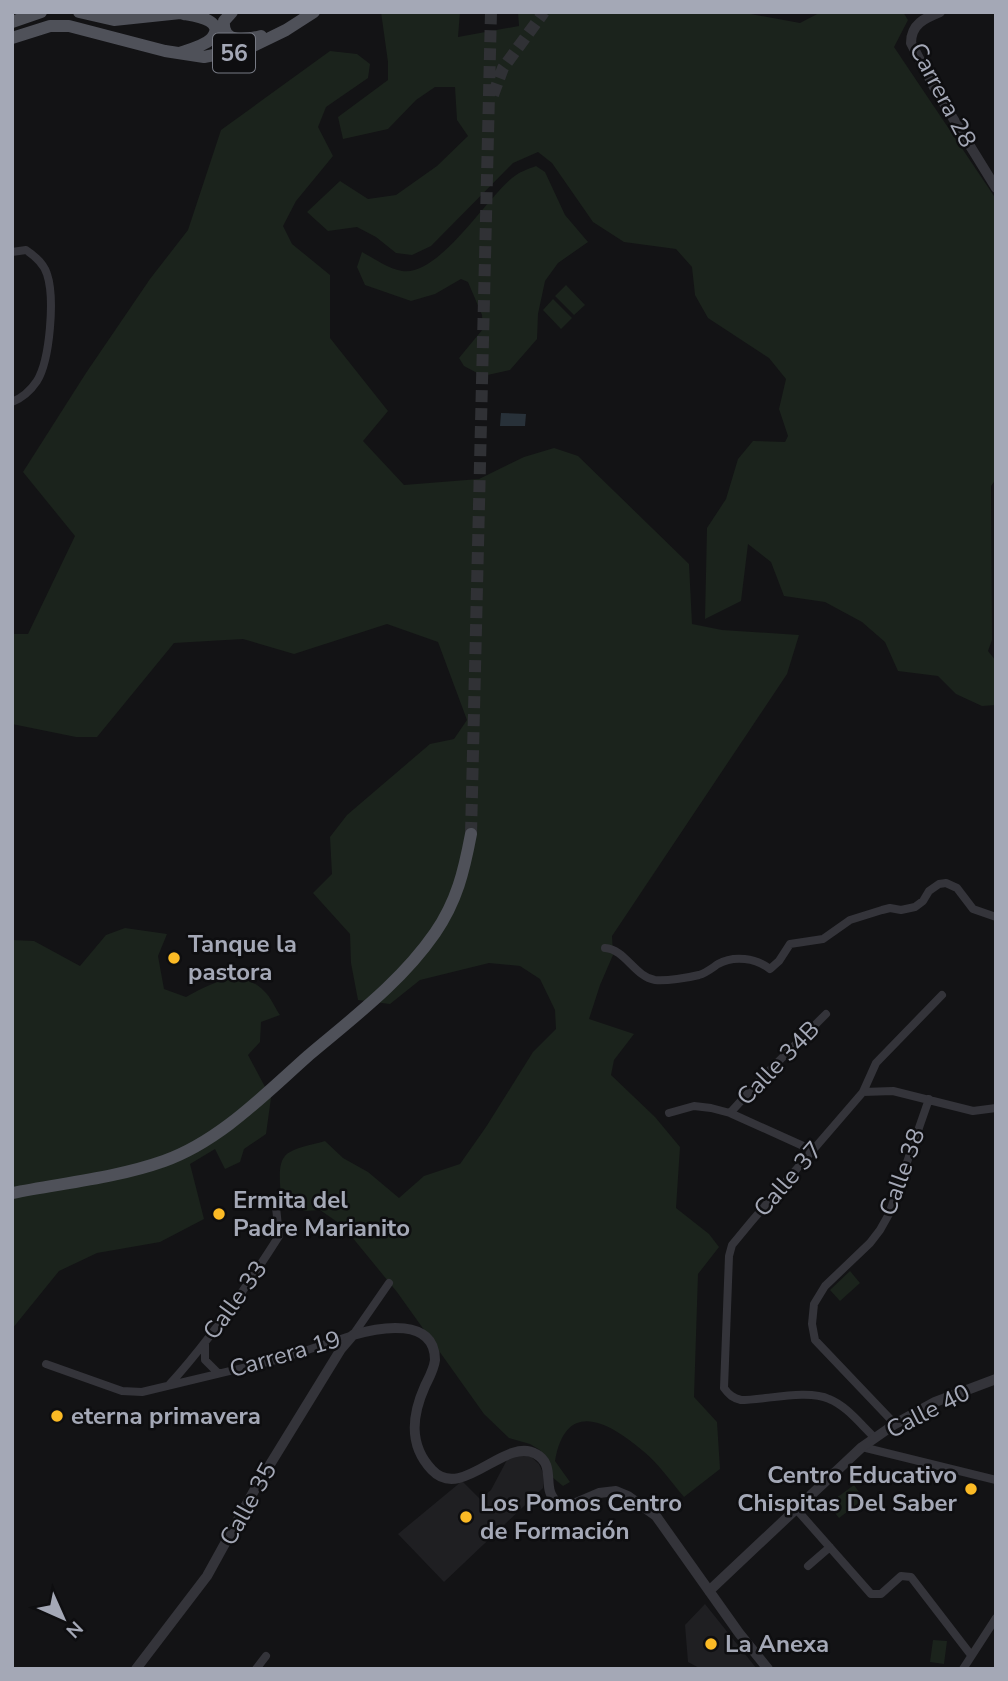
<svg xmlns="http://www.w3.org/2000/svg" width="1008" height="1681" font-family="'Nunito Sans',sans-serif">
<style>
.built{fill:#1f1f22}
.green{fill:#1b231c}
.water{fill:#283139}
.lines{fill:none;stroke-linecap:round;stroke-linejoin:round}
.primary-tunnel{stroke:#303135;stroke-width:12;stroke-dasharray:12 6;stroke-linecap:butt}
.minor{stroke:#34343a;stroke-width:8}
.tertiary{stroke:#34343a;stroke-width:10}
.primary{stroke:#4f5159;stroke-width:12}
.poi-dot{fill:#fbba25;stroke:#0e0e10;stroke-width:2.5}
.labels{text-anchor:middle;stroke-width:5;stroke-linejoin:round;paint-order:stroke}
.shield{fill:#0e0e10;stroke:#777a84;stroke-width:2}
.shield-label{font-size:23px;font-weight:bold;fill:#a4a8b6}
.street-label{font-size:24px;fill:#a4a8b6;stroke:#0e0e10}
.poi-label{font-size:24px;font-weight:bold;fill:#a4a8b6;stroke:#0e0e10;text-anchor:start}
</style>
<rect width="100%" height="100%" fill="#131315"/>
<path class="built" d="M528 1454 539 1464 543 1473V1488L444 1582 398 1534 462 1481 480 1499 491 1490 508 1458Z
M705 1604 757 1669H701L688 1662 685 1625Z"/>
<path class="green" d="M381 12H460L458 37 519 26 518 12H740L800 23 821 12H903L908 20 894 47 996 199V479L991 486 992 640 988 651 996 661V705L982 706 956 694 938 676 898 671 885 642 862 622 825 602 784 596 771 562 748 544 741 601 705 619 707 528 726 499 738 459 753 441 785 442 788 436 779 409 786 379 769 358 708 318 695 295 692 267 676 249 624 242 593 222 552 163 538 152 513 163 431 246 412 255 396 253 376 237 357 227 328 231 307 212 340 181 368 199 396 195 437 166 468 136 457 120 455 87H435L416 100 388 129 343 139 338 117 388 80V62Z
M330 51 357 54 370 64 368 78 326 107 318 127 333 156 296 201 283 226 292 244 330 275V338L388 411 363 441 404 485 479 479 524 457 554 448 578 456 689 564 692 624 722 630 799 635 787 674 612 936 613 955 600 985 589 1019 634 1034 614 1060 611 1075 655 1117 680 1147 676 1208 709 1234 719 1247 698 1274 694 1397 717 1422 720 1469 684 1497C671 1482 659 1464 643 1451 609 1422 566 1398 555 1461L570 1482 563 1486 552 1477 540 1450 530 1444 509 1438 484 1414 397 1292 343 1226 320 1210 304 1211 281 1195C276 1148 286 1152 325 1141L343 1158 368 1172 399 1198 424 1176 460 1164 486 1127 533 1052 556 1029 555 1010 540 979 520 966 489 963 420 980 390 1004 358 1000 351 963 350 934 313 893 332 874 330 837 347 815 430 744 454 739 467 720 438 642 387 624 294 654 243 639 174 643 97 737H76L12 724V634H28L75 536 23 472 86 373 150 279 188 230 221 130Z
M536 166 545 172 565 215 588 242 558 263 545 281 538 314 537 339 510 370 483 376 464 366 459 358 483 329 482 315 468 282 461 279 435 294 411 301 365 285 357 267 362 252C375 259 387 268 402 271 438 277 485 200 512 178 519 172 528 169 536 166Z
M566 285 585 305 574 315 555 296Z
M553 299 572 318 561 329 543 310Z
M125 928 167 934 158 956 164 989 186 997C211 983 240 967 264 991 271 997 275 1008 280 1015L261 1022 260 1042 248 1055 271 1098 266 1134 244 1149 240 1162 225 1169 215 1149 190 1164 204 1219 160 1242 97 1253 59 1271 12 1329V940L34 941 80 966 106 935Z
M850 1271 860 1283 840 1301 830 1290Z
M854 1485 864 1499 839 1518 828 1504Z
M933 1640 947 1641 944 1664 930 1662Z"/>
<path class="water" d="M501 413 526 414 525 426H500Z"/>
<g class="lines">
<path class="primary-tunnel" d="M493 95 503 68 544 12
M471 834 491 12"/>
<path class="minor" d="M12 252 26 250C35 256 44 264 47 274 55 298 50 360 37 381 31 390 22 398 12 402
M605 948C625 949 635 977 655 980 667 981 687 978 699 975 706 973 712 968 718 964 734 955 756 958 770 969L779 961 790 944 823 939 850 920 882 910 890 908 901 910 915 907 923 901 929 891 939 884 946 883 957 888 973 909 996 917
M863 1092 893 1091 973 1111 996 1108
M669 1113 694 1106 711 1108 730 1113 812 1150
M730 1113 760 1080 826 1014
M205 1344V1360L218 1373
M46 1364 122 1391 142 1392 280 1359 353 1335 389 1283
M169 1385C211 1339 246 1288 279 1236L276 1207
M895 1424 815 1340 812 1324 814 1304 825 1286 870 1243 880 1230 889 1214 929 1099
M875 1438C861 1425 847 1406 829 1399 808 1389 765 1400 741 1400 733 1398 729 1395 724 1388L729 1256 732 1245 751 1222 863 1092 876 1063 942 995
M862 1447 996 1480
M797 1510 871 1594H881L901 1576 911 1577 971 1655
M808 1566 830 1547
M256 1669 266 1656
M963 1669 996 1618"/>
<path class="tertiary" d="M940 12C925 18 911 24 911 43L935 89 996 188
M709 1591 862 1447 895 1424 935 1402 996 1379
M136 1669 207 1576 255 1489 341 1349 353 1335C380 1327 435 1317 435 1360 434 1369 429 1378 425 1386 412 1415 408 1445 432 1470 462 1502 505 1436 536 1454 558 1466 539 1490 559 1504L571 1505 599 1493 616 1491 628 1496 656 1516 739 1633 768 1669"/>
<path class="primary" d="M79 12 114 20 190 12
M232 12 224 21C222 44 246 40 261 36
M12 22 41 12
M12 38 50 26H69L165 51 204 57 249 48 286 30 314 12
M179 53C188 50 204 46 211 39 227 20 195 16 184 14
M12 1193C62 1183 116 1178 164 1161 220 1141 265 1094 309 1055 354 1017 401 982 435 933 457 901 464 871 471 834"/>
</g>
<g class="poi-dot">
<circle cx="174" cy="958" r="7"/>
<circle cx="219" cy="1214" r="7"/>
<circle cx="57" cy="1416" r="7"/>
<circle cx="971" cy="1489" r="7"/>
<circle cx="466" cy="1517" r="7"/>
<circle cx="711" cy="1644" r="7"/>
</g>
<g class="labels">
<rect class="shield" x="213" y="33.5" width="42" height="39" rx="5"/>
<g class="shield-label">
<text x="234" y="61">56</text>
</g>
<g class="street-label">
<text transform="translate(943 95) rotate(62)" y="8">Carrera 28</text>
<text transform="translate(778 1063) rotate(-46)" y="8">Calle 34B</text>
<text transform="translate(902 1172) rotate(-70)" y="8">Calle 38</text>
<text transform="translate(788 1179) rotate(-49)" y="8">Calle 37</text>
<text transform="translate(235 1300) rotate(-54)" y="8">Calle 33</text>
<text transform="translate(285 1354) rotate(-16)" y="8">Carrera 19</text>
<text transform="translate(928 1411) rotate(-27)" y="8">Calle 40</text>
<text transform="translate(248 1504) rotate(-61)" y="8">Calle 35</text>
</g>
<g class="poi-label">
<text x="188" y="952">Tanque la<tspan x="188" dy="28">pastora</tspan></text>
<text x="233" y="1208">Ermita del<tspan x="233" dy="28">Padre Marianito</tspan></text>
<text x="71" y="1424">eterna primavera</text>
<text x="957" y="1483" text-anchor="end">Centro Educativo<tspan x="957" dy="28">Chispitas Del Saber</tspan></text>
<text x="480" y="1511">Los Pomos Centro<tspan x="480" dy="28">de Formación</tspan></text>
<text x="725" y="1652">La Anexa</text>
</g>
</g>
<rect width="1008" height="1681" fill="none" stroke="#a4a8b6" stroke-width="28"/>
<g transform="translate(63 1618) rotate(135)" stroke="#0e0e10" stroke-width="5" paint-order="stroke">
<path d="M0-5L12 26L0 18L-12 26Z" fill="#a4a8b6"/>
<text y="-10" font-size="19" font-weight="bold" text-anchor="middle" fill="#a4a8b6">N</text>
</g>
</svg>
